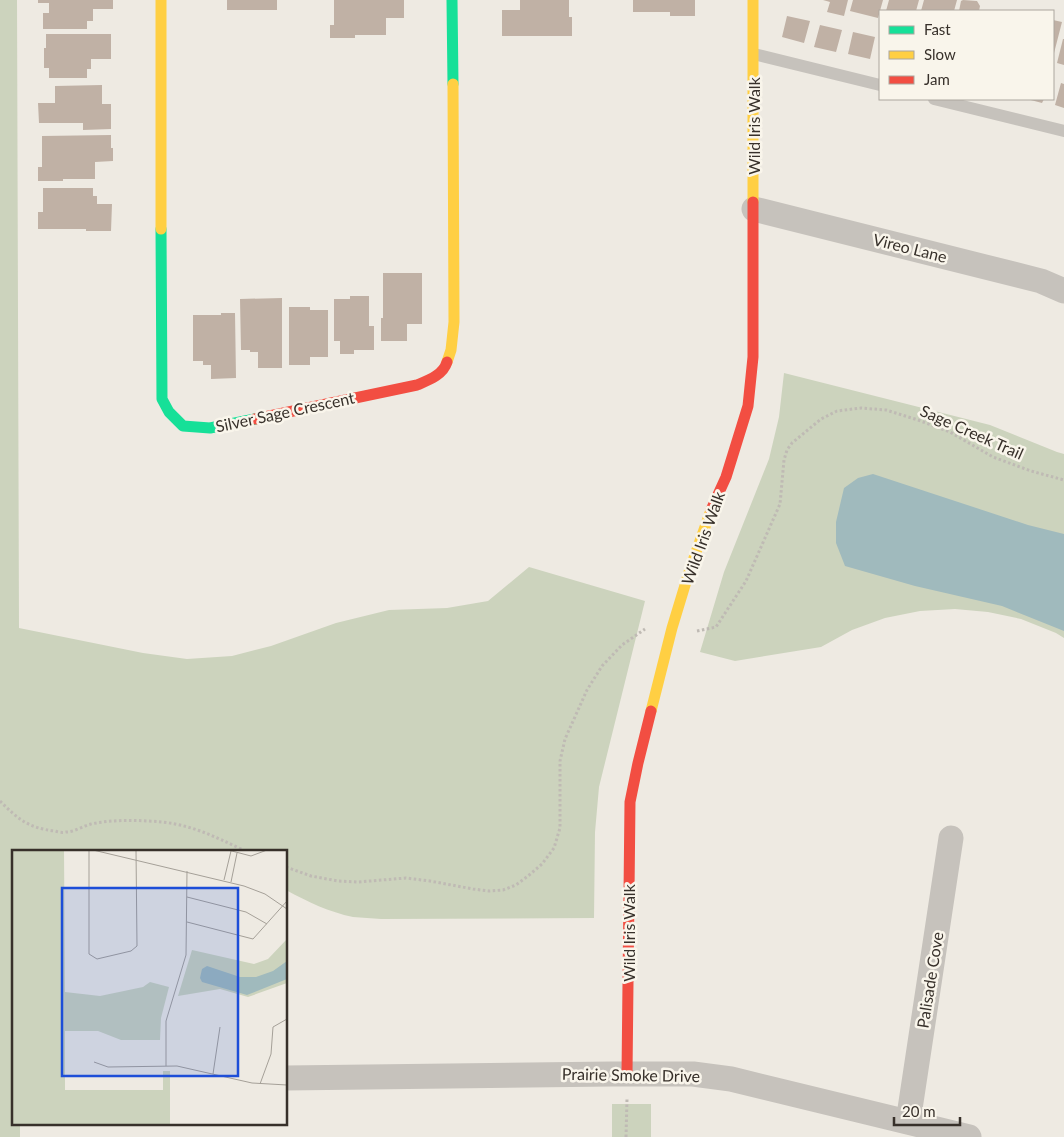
<svg xmlns="http://www.w3.org/2000/svg" width="1064" height="1137" font-family="Lato,sans-serif">
<style>
.green{fill:#ccd3bd}
.water{fill:#a0babd}
.building{fill:#c0b1a5}
.lines{fill:none;stroke-linecap:round;stroke-linejoin:round}
.path{stroke:#bfbab4;stroke-width:3;stroke-dasharray:2.5 2.5;stroke-linecap:butt}
.lane{stroke:#c6c2bc;stroke-width:12}
.street{stroke:#c6c2bc;stroke-width:25}
.fast{stroke:#16e098;stroke-width:11}
.slow{stroke:#ffcf43;stroke-width:11}
.jam{stroke:#f24e42;stroke-width:11}
.labels{text-anchor:middle;stroke-width:5;stroke-linejoin:round;paint-order:stroke}
.street-label{font-size:16px;fill:#37302a;stroke:#f9f5eb}
.inset-road{fill:none;stroke:#a5a098;stroke-width:1}
.view{fill:#1d4ed8;fill-opacity:0.15;stroke:#1d4ed8;stroke-width:2.5}
.inset-edge{fill:none;stroke:#37302a;stroke-width:2.5}
</style>
<rect width="100%" height="100%" fill="#eeeae2"/>
<path class="green" d="M0 0H17L19 628 143 653 187 659 232 656 271 646 336 623 389 610 447 608 488 601 529 567 645 601 599 787 595 832 594 918 381 919C372 918 362 918 353 917 329 912 308 902 286 890V851H14V1123H20V1137H0Z
M784 373 990 425 1057 452 1064 454V638L1056 633 1021 619 988 612 955 609 920 611 885 618 852 630 821 647 735 661 700 652 724 572 769 459 779 417Z
M612 1104H651V1137H612Z"/>
<path class="water" d="M873 474 1028 525 1064 534V631L1002 606 915 586 845 566 836 543V522L844 488 858 478Z"/>
<path class="building" d="M38 0H113V9H93V21H87V29H43V13H49V3H38Z
M227 0H277V10H227Z
M334 0H404V18H386V35H355V38H330V25H334Z
M520 0H569V17H572V36H502V10H520Z
M633 0H695V16H670V12H633Z
M823 0H848L844 16 827 12 830 2Z
M853 0H883L878 18 850 11Z
M889 0H919L916 11H886Z
M924 0H957L954 11H921Z
M963 0 977 1 980 6 979 11H959L961 1Z
M787 16 810 21 804 43 782 37Z
M1053 20 1062 22 1053 57Z
M820 25 842 30 836 52 814 47Z
M853 32 875 37 870 59 848 54Z
M46 34H111V59H91V69H87V78H49V68H44V48H46Z
M1063 39H1064V65L1057 63Z
M1061 83 1064 84V108L1055 105Z
M102 85V104H111V129L83 130V123H39L38 103H55V86Z
M1027 99H1044L1042 103Z
M111 135V148H113V161L95 162V179H63V181H38V167H42V136Z
M43 188H93V196H97V204H112L111 231H86V229H38V212H43Z
M383 273H422V324H407V341H381V318H383Z
M350 296H369V326H374V350H354V354H340V341H334V299H350Z
M282 298V368H258V352H250V350H241L240 299Z
M289 307H310V310H328V357H310V365H289Z
M221 313H235L236 378 211 379V365H203V361H193V315H221Z"/>
<g class="lines">
<path class="path" d="M697 631 716 627 746 581 780 504 784 460 787 450 792 443 821 419 837 411 861 408 886 410 918 420 950 432 993 457 1031 471 1064 480
M0 801C18 819 28 828 55 831 58 832 62 833 66 832 74 832 83 826 91 824 110 820 129 820 148 821 186 822 212 835 245 851
M286 867 311 876 338 881 358 882 406 878 430 881 473 889 489 891 503 890 516 885 528 876 542 864 554 848 560 828V761L565 739 587 690 602 666 622 645 645 629
M626 1137 627 1099H629"/>
<path class="lane" d="M754 54 880 85
M934 99 1064 131"/>
<path class="street" d="M754 209 1041 281 1064 291
M286 1078 612 1074H693L731 1079 969 1137
M908 1122 951 838"/>
<path class="fast" d="M452 0 453 84
M161 229 162 399 169 412 183 426 210 428 255 419"/>
<path class="slow" d="M161 0V229
M753 0V202
M447 362 451 350 454 322 453 84
M651 711 672 628 689 572 711 510"/>
<path class="jam" d="M255 419 417 385C429 380 443 375 447 362
M711 510 726 477 748 406 753 357V202
M627 1074 630 802 638 763 651 711"/>
</g>
<g class="labels">
<g class="street-label">
<text transform="translate(754 126) rotate(-90)" y="6">Wild Iris Walk</text>
<text transform="translate(910 248) rotate(14)" y="6">Vireo Lane</text>
<text transform="translate(285 412) rotate(-12)" y="6">Silver Sage Crescent</text>
<text transform="translate(972 432) rotate(24)" y="6">Sage Creek Trail</text>
<text transform="translate(703 538) rotate(-70)" y="6">Wild Iris Walk</text>
<text transform="translate(629 933) rotate(-90)" y="6">Wild Iris Walk</text>
<text transform="translate(930 980) rotate(-81)" y="6">Palisade Cove</text>
<text transform="translate(631 1075) rotate(1)" y="6">Prairie Smoke Drive</text>
</g>
</g>
<g transform="translate(12 850)">
<rect width="275" height="275" fill="#eeeae2"/>
<path d="M0 0H52L53 142 88 146 131 137 138 132 157 137 149 168 148 190H109L86 181H53V240H151V221H158V275H0ZM275 89V133L236 147 208 139 166 146 180 100 242 114 256 109Z" fill="#ccd3bd"/>
<path d="M275 111V129L235 145 190 132 188 128 190 119 195 116 228 127H244L261 121Z" fill="#a0babd"/>
<path class="inset-road" d="M77 0V104L85 109 119 101 125 96 124 0M81 0 232 36 253 44 275 59M216 0 239 6 255 0M212 30 219 1M219 32 225 3M175 47 234 62 255 74M175 72 241 89 275 51M82 212 96 217 165 216 240 233 275 235M154 216V171L174 105 175 21M201 224 208 177M248 234 259 204 261 177 275 169"/>
<path class="view" d="M50 38H226V226H50Z"/>
<rect width="275" height="275" class="inset-edge"/>
</g>
<rect x="879" y="10" width="175" height="90" fill="#f9f5eb" stroke="#aba69e"/>
<rect x="889" y="26" width="25" height="8" fill="#16e098" stroke="#aba69e"/>
<text x="924" y="35" font-size="15" fill="#37302a">Fast</text>
<rect x="889" y="51" width="25" height="8" fill="#ffcf43" stroke="#aba69e"/>
<text x="924" y="60" font-size="15" fill="#37302a">Slow</text>
<rect x="889" y="76" width="25" height="8" fill="#f24e42" stroke="#aba69e"/>
<text x="924" y="85" font-size="15" fill="#37302a">Jam</text>
<path d="M894 1117v8h66v-8" fill="none" stroke="#37302a" stroke-width="2.5"/>
<text x="902" y="1117" font-size="15" fill="#37302a" stroke="#f9f5eb" stroke-width="4" paint-order="stroke">20 m</text>
</svg>
